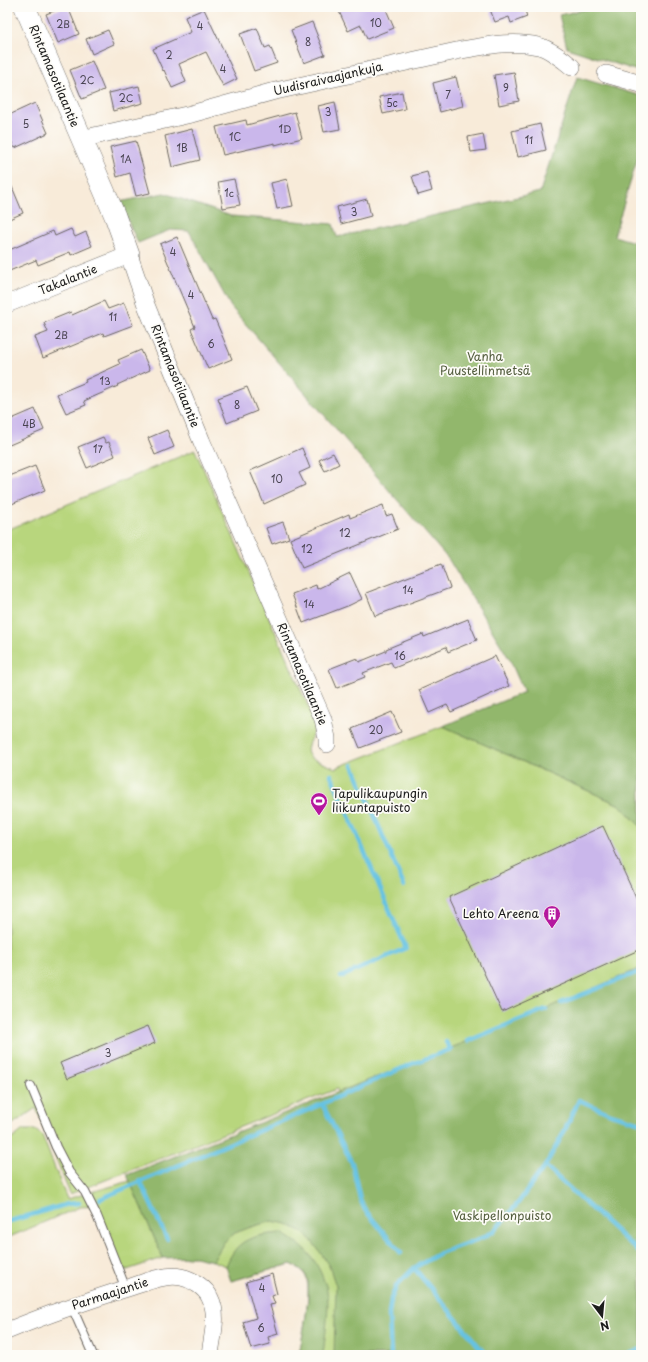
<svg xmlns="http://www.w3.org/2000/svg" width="648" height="1362" font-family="'Playpen Sans',sans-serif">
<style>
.green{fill:#b8d67d;stroke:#6a794c}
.forest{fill:#92b76c;stroke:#576a44}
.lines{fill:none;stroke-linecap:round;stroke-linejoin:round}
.stream{stroke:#65c2e3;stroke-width:4.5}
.building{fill:#cab7eb}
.service-casing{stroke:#69645e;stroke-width:10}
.minor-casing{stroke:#69645e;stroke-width:18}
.tertiary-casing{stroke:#69645e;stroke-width:22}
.service{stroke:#fff;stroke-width:8}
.minor{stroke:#fff;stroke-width:17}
.tertiary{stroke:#fff;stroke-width:21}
.labels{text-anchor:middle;stroke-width:3.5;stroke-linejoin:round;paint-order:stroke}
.number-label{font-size:10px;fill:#484350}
.street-label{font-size:12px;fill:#1c1c1c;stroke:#fdfcf7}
.park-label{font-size:12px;fill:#535d3e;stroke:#fdfcf7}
.poi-label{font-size:12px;fill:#1c1c1c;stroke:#fdfcf7;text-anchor:start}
</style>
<rect width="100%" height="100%" fill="#fdfcf7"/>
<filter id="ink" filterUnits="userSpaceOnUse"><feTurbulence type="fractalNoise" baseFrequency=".025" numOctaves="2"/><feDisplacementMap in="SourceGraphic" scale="8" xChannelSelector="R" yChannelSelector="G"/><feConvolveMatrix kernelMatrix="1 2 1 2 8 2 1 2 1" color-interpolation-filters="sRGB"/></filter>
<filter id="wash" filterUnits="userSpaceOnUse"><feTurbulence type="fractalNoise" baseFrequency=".012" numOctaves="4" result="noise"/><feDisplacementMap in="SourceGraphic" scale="16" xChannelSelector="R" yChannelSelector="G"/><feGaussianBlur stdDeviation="0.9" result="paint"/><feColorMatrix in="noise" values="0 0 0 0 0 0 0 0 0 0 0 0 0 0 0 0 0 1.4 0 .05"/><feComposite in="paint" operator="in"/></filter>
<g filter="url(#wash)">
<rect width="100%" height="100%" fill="#f8ebd9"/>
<path class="green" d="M195 450 315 722C317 734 300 748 311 758L335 768 443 726 620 805 641 827V1355H299C302 1338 313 1288 305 1275 302 1269 296 1266 291 1264L231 1281 226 1266 213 1261 216 1239 351 1121 337 1089 70 1194 36 1108 7 1128V530Z
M23 1130H35L42 1135 67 1199 130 1181 163 1258 124 1271 97 1206 80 1207 7 1238V1143Z"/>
<path class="forest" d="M591 7H641V72L567 48 559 15 592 8Z
M577 77 641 96V147L614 236 641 244V827L620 805 443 726 524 692 510 660 449 560 231 307 189 231 170 230 138 243 119 202 164 193 231 216 333 224 337 237 540 192Z
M641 968V1355H334L336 1286 329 1266 320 1252 311 1240 301 1231 287 1224 272 1221 251 1227 235 1233 224 1242 213 1261 195 1257 163 1258 127 1175 481 1036Z
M282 1233C302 1245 314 1255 323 1278 324 1282 327 1286 327 1290 330 1306 325 1337 323 1355H299C302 1338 312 1292 307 1278 304 1270 297 1267 291 1264L231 1281 226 1266C237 1238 254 1235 282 1233Z"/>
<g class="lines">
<path class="stream" d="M353 765 404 886
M331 775 406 948 341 977
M561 1003 641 971
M468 1041 546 1009
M446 1042 450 1050
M322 1104 352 1163 360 1199 365 1210 401 1253
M545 1166 641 1254
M140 1181 167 1239
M100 1199 322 1104 409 1065 451 1049
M7 1222 68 1204 79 1203
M414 1268 486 1355
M391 1355 389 1314 391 1299 397 1285 414 1268 440 1253 484 1237 495 1230 518 1203 545 1166 563 1134 579 1100 611 1114 641 1123
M627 1355 641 1349"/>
</g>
<g id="blocks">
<path class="building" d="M64 7H68L79 34 58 43 46 14Z
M337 7H385L394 28 367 39 361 25 348 31Z
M489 7H531L532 8 525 10 527 17 511 23 509 17 495 22Z
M204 9 237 79 223 86 206 52 179 64 186 82 172 88 164 70 163 71 153 49 191 32 185 17Z
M312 22 325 55 304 63 291 30Z
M257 28 265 48 270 46 277 63 254 71 240 34Z
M108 30 114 44 92 54 86 39Z
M92 61 104 90 82 99 70 70Z
M514 72 519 101 499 105 494 75Z
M456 77 463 106 440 112 433 83Z
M139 86 143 103 113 111 109 93Z
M402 92 405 109 383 114 379 97Z
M335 102 340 129 324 132 318 106Z
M35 103 48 133 15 148 11 141 7 143V116Z
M295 112 302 138 275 145V143L223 155 216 127 246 120 247 125Z
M540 124 546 150 518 157 512 131Z
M192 129 200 160 172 167 165 136Z
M483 134 486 150 471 152 468 137Z
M136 141 150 193 136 196 130 173 117 177 110 147Z
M427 172 432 191 418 195 412 176Z
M7 175 23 213 7 220Z
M234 179 240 205 223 208 218 182Z
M287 179 293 206 277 209 271 183Z
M367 199 371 216 341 224 337 207Z
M71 229 75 237 86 232 92 246 71 255 70 252 38 265 36 260 7 272V251L53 231 55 236Z
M177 237 212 320 215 319 232 359 208 369 191 329 195 327 160 244Z
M104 301 108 309 124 303 133 325 104 336 103 333 43 358 35 337 48 332 44 323 71 312 72 315Z
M141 350 150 370 117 385 118 386 84 401 86 405 66 413 57 394 86 382 85 380 120 364 118 360Z
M247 387 257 411 227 423 218 398Z
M35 409 44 430 7 446V421Z
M167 430 174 447 155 455 148 438Z
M103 437 106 443 109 442 115 456 87 468 78 447Z
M302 448 310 468 299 473 305 485 264 504 250 471Z
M333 453 339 464 325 471 319 460Z
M35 466 45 490 7 506V477Z
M383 505 386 516 392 514 398 529 302 568 290 539 349 514 350 518Z
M283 522 289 538 272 544 266 528Z
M441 564 450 588 375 616 366 593Z
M350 573 362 599 350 605 303 623 292 594 316 585 317 589Z
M468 619 477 640 448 652 446 647 394 668 391 662 363 673 365 677 337 688 329 669 357 658 359 662 386 651V649L423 634 424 637Z
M495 656 509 686 451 712 447 705 429 713 419 690Z
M392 712 401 732 360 748 352 729Z
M603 826 641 909V949L502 1012 449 897Z
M148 1026 155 1043 67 1079 60 1063Z
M272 1274 277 1294 272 1296 275 1304 270 1305 278 1334 268 1337 270 1344 251 1349 243 1322 256 1318 246 1282Z"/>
</g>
</g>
<g filter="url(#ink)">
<use href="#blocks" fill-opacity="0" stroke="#69645e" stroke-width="1"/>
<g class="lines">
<g class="service-casing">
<path id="service" d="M31 1086 56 1147 69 1172 85 1192 97 1216 126 1289
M70 1307 75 1314 93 1355"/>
</g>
<g class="minor-casing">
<path id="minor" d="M606 74 641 84
M81 139 191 114 271 92 461 50C486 46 512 40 538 46 548 48 564 60 572 67
M7 304 129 255 146 305 202 442 323 719 327 738V744
M7 1331C48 1314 89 1300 131 1287 146 1282 165 1274 181 1277 192 1279 206 1288 210 1298 219 1316 212 1336 210 1355"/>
</g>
<g class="tertiary-casing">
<path id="tertiary" d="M25 7 115 216 129 255"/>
</g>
<use href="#service" class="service"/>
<use href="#minor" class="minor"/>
<use href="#tertiary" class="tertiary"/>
</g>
</g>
<defs>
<g id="stadium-pin" transform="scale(0.9)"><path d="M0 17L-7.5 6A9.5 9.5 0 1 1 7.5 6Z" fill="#b5179e" stroke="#fdfcf7"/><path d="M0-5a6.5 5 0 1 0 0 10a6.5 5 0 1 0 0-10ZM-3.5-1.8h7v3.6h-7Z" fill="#fff"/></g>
<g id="building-pin" transform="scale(0.9)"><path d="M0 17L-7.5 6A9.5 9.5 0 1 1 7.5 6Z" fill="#b5179e" stroke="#fdfcf7"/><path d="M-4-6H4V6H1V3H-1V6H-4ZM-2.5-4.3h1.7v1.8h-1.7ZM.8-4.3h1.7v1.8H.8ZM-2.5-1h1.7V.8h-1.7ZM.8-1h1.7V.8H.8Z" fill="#fff"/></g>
</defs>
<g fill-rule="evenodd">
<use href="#stadium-pin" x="319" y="801"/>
<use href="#building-pin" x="552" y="914"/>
</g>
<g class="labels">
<g class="number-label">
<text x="376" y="27">10</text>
<text x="63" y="28">2B</text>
<text x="200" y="30">4</text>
<text x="308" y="46">8</text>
<text x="169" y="59">2</text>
<text x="223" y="73">4</text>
<text x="87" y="84">2C</text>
<text x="506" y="92">9</text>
<text x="448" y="99">7</text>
<text x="126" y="102">2C</text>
<text x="392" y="107">5c</text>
<text x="328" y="116">3</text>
<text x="26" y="128">5</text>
<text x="285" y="133">1D</text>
<text x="235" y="141">1C</text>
<text x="529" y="144">11</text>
<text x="182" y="152">1B</text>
<text x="126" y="163">1A</text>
<text x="229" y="197">1c</text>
<text x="354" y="216">3</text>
<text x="173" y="256">4</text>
<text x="191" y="299">4</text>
<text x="113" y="321">11</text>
<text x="61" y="339">2B</text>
<text x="211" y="348">6</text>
<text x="105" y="385">13</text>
<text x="237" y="409">8</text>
<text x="29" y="428">4B</text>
<text x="98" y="453">17</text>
<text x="277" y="483">10</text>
<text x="345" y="537">12</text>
<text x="307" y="553">12</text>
<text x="408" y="594">14</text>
<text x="309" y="608">14</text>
<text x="400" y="660">16</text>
<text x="376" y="734">20</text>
<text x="108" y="1057">3</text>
<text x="262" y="1292">4</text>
<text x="261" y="1332">6</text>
</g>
<g class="street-label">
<text transform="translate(54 76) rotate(67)" y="4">Rintamasotilaantie</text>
<text transform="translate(328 79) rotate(-13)" y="4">Uudisraivaajankuja</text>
<text transform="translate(68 280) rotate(-22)" y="4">Takalantie</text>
<text transform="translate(175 376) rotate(68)" y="4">Rintamasotilaantie</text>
<text transform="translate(302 674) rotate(67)" y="4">Rintamasotilaantie</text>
<text transform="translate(110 1294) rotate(-18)" y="4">Parmaajantie</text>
</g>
<g class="park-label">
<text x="485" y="361">Vanha<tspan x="485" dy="14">Puustellinmetsä</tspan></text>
<text x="502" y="1220">Vaskipellonpuisto</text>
</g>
<g class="poi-label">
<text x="332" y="798">Tapulikaupungin<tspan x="332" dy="14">liikuntapuisto</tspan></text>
<text x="539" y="918" text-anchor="end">Lehto Areena</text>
</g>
</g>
<rect width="648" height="1362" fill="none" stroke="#fdfcf7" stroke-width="24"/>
<g transform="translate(602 1316) rotate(164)" stroke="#fdfcf7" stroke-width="3" paint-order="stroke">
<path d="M0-3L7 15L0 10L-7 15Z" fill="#1c1c1c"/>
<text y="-6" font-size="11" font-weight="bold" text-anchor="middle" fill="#1c1c1c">N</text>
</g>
</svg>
